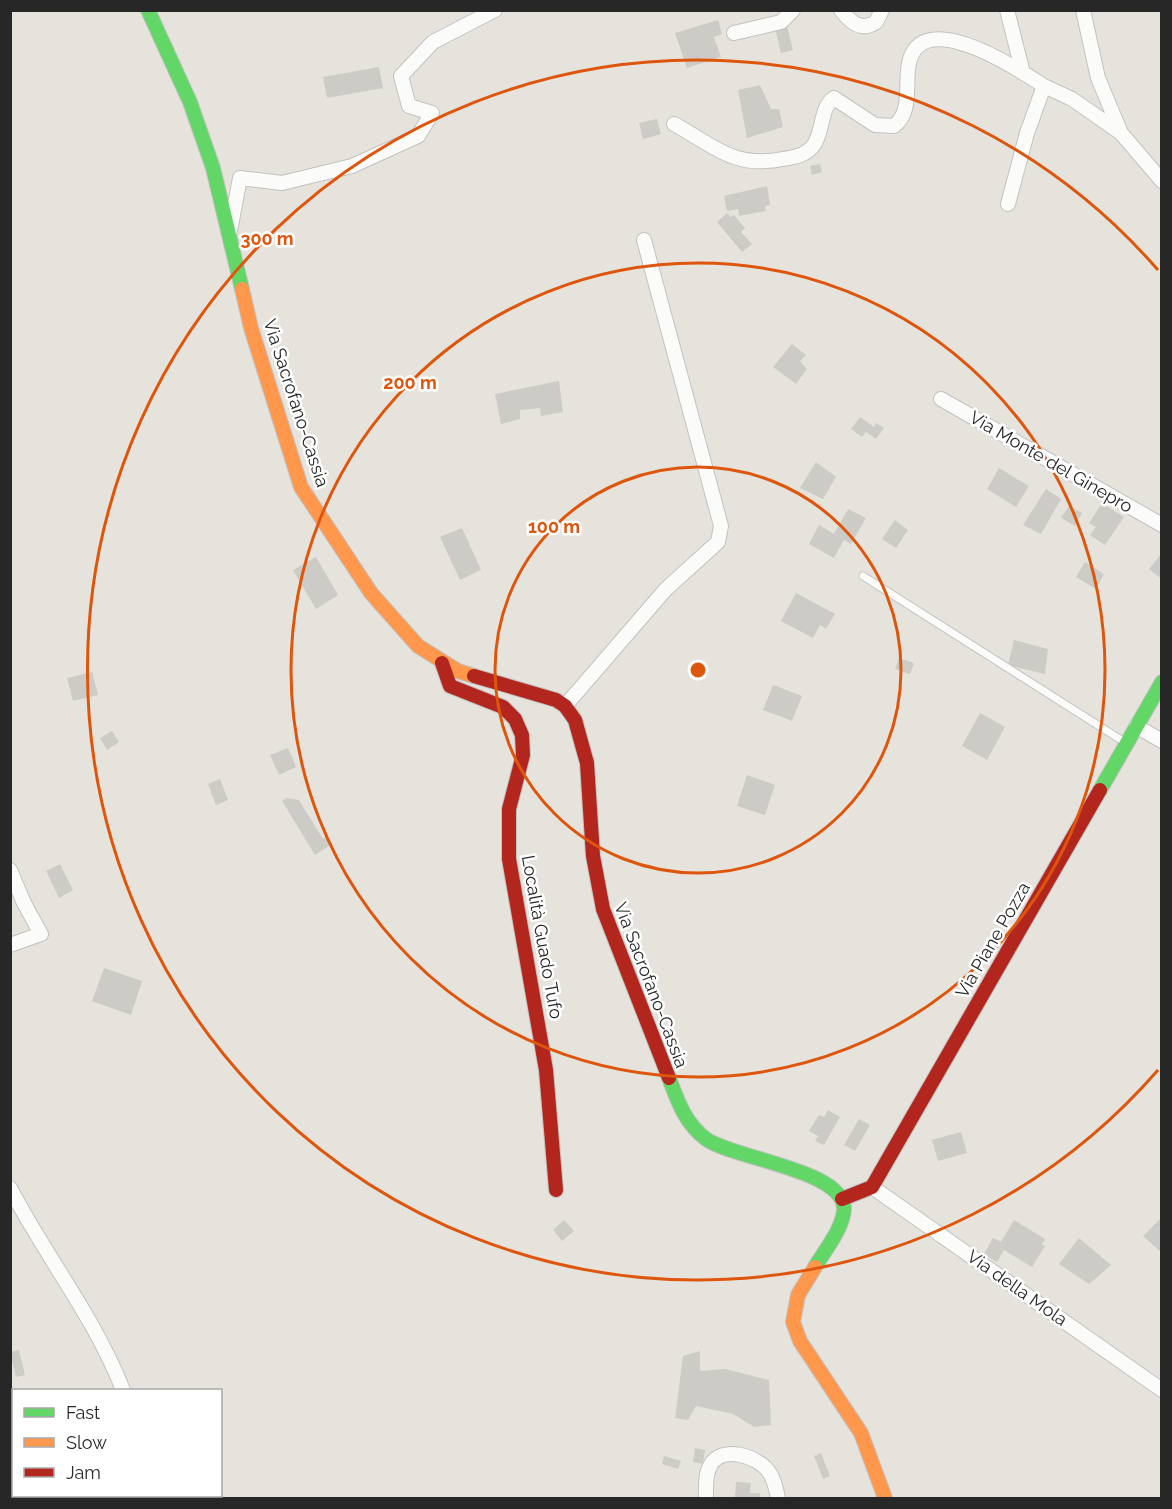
<svg xmlns="http://www.w3.org/2000/svg" width="1172" height="1509" font-family="Raleway,sans-serif">
<style>
.building{fill:#cccbc6}
.lines{fill:none;stroke-linecap:round;stroke-linejoin:round}
.lane-casing{stroke:#c3c2c1;stroke-width:9}
.street-casing{stroke:#c3c2c1;stroke-width:16}
.fast-casing{stroke:#c3c2c1;stroke-width:16}
.slow-casing{stroke:#c3c2c1;stroke-width:16}
.jam-casing{stroke:#c3c2c1;stroke-width:16}
.lane{stroke:#fbfbfa;stroke-width:7}
.street{stroke:#fbfbfa;stroke-width:14}
.fast{stroke:#63d668;stroke-width:14}
.slow{stroke:#ff974d;stroke-width:14}
.jam{stroke:#b3261e;stroke-width:14}
.ring{fill:none;stroke:#de560d;stroke-width:3}
.labels{text-anchor:middle;stroke-width:5;stroke-linejoin:round;paint-order:stroke}
.street-label{font-size:18px;fill:#272727;stroke:#fff}
.centre{fill:#de560d;stroke:#fff;stroke-width:3}
.ring-label{font-size:18px;text-anchor:middle;font-weight:bold;fill:#de560d;stroke:#fff;stroke-width:5;stroke-linejoin:round;paint-order:stroke}
</style>
<rect width="100%" height="100%" fill="#e6e3dc"/>
<path class="building" d="M718 20 722 34 714 37 721 57 687 68 675 33Z
M787 26 793 50 781 53 775 29Z
M379 67 383 88 327 98 323 77Z
M760 85 771 109H779L783 127 747 138 738 90Z
M657 119 661 134 643 139 639 123Z
M820 164 822 172 812 175 810 166Z
M767 186 770 205 765 206 766 211 739 216 738 209 727 211 724 196Z
M727 213 731 217 734 215 745 228 741 232 752 244 742 252 717 222Z
M792 344 806 355 800 361 807 369 796 384 773 367Z
M559 381 563 412 541 416 540 408 520 410V419L501 424 495 394Z
M860 417 874 427 876 423 884 428 876 439 866 432 862 437 851 429Z
M816 462 836 477 823 499 800 488Z
M999 468 1029 486 1016 507 987 489Z
M1046 489 1061 499 1041 534 1023 525Z
M1102 503 1124 517 1105 545 1090 535 1096 527 1089 523Z
M1069 506 1082 513 1075 526 1061 518Z
M848 509 866 518 851 544 844 540 834 558 809 544 819 525 834 534Z
M895 520 908 530 896 548 882 539Z
M462 528 481 570 460 580 440 537Z
M1162 553V577L1160 578 1149 569Z
M316 557 338 595 316 609 293 570Z
M1085 562 1104 574 1096 589 1076 577Z
M796 593 835 614 826 629 820 625 813 638 781 621Z
M1014 640 1048 649 1045 674 1008 665Z
M899 658 914 663 910 674 895 669Z
M92 672 98 695 73 701 67 678Z
M773 685 802 696 792 721 763 710Z
M980 713 1005 727 987 760 962 746Z
M112 731 119 742 107 750 100 738Z
M288 748 296 767 279 775 270 755Z
M747 775 775 785 765 815 737 806Z
M220 779 228 800 216 805 208 784Z
M287 798 299 800 323 839 327 836 332 844 315 855 282 801Z
M60 864 73 890 59 898 46 871Z
M104 968 142 981 131 1015 92 1001Z
M828 1110 840 1117 824 1145 815 1141 818 1136 809 1131 819 1115 824 1117Z
M859 1119 870 1125 855 1151 844 1145Z
M961 1132 967 1153 938 1161 932 1140Z
M1162 1217V1253L1143 1236Z
M564 1220 574 1231 562 1241 553 1230Z
M1014 1220 1045 1239 1042 1244 1045 1246 1032 1267 1004 1250 997 1262 984 1254 993 1238 1001 1242Z
M1079 1238 1111 1265 1089 1284 1059 1264Z
M19 1350 25 1375 16 1377 10 1352Z
M700 1351V1371L725 1369 769 1380 771 1425 754 1427 733 1414 696 1406 688 1420 675 1418 683 1356Z
M695 1448 705 1450 703 1464 693 1462Z
M821 1453 830 1476 823 1479 814 1456Z
M664 1456 681 1461 678 1469 662 1464Z
M736 1482 751 1483 750 1493H760V1498H735Z"/>
<g class="lines">
<g class="lane-casing">
<path id="lane" d="M863 576 1126 743"/>
</g>
<g class="street-casing">
<path id="street" d="M841 10C850 22 862 32 876 22L882 10
M1007 10 1023 73
M1083 10 1098 78 1121 133 1162 181
M734 33 781 22 793 10
M674 124C714 146 734 169 783 159 795 157 808 155 815 143 823 130 821 106 834 98L875 125 894 126C911 113 906 88 908 70 914 0 1018 69 1044 86
M1008 204 1027 133 1044 86 1072 99 1121 133
M230 231 240 178 282 183 352 166 418 136 432 113 409 106 401 76 433 42 495 10
M941 399 1162 525
M565 706 666 589 718 542 721 526 644 240
M1136 726 1162 741
M10 870 24 903 41 934 10 945
M872 1187 1162 1390
M10 1188C46 1257 95 1318 123 1390
M162 1496 163 1498
M706 1498C706 1488 705 1475 710 1466 721 1444 758 1456 769 1472 775 1480 776 1490 778 1498"/>
</g>
<g class="fast-casing">
<path id="fast" d="M148 10 190 102 213 168 242 289
M1100 790 1162 682
M669 1078C678 1102 685 1123 706 1139 734 1159 846 1170 844 1210 842 1230 825 1250 815 1267"/>
</g>
<g class="slow-casing">
<path id="slow" d="M242 289 251 328 301 487 371 593 418 646 458 671 474 676
M815 1267 798 1295 793 1322 800 1341 861 1433 885 1498"/>
</g>
<g class="jam-casing">
<path id="jam" d="M442 663 450 686 503 707 515 719 522 735 523 755 509 809V859L546 1070 556 1190
M474 676 556 700 565 706 575 720 587 763 593 856 603 909 669 1078
M842 1199 872 1187 1100 790"/>
</g>
<use href="#lane" class="lane"/>
<use href="#street" class="street"/>
<use href="#fast" class="fast"/>
<use href="#slow" class="slow"/>
<use href="#jam" class="jam"/>
</g>
<g class="ring">
<circle cx="698" cy="670" r="203"/>
<circle cx="698" cy="670" r="407"/>
<path d="M1158 1070A610 610 0 1 1 1158 270"/>
</g>
<g class="labels">
<g class="street-label">
<text transform="translate(296 403) rotate(72)" y="6">Via Sacrofano-Cassia</text>
<text transform="translate(1051 462) rotate(30)" y="6">Via Monte del Ginepro</text>
<text transform="translate(542 937) rotate(80)" y="6">Località Guado Tufo</text>
<text transform="translate(993 940) rotate(-60)" y="6">Via Piane Pozza</text>
<text transform="translate(651 985) rotate(69)" y="6">Via Sacrofano-Cassia</text>
<text transform="translate(1017 1288) rotate(35)" y="6">Via della Mola</text>
</g>
</g>
<circle cx="698" cy="670" r="9" class="centre"/>
<g class="ring-label">
<text x="267" y="245">300 m</text>
<text x="410" y="389">200 m</text>
<text x="554" y="533">100 m</text>
</g>
<rect width="1172" height="1509" fill="none" stroke="#272727" stroke-width="24"/>
<rect x="12" y="1389" width="210" height="108" fill="#ffffff" stroke="#a9a9a9" stroke-width="1.5"/>
<rect x="24" y="1408" width="30" height="9" fill="#63d668" stroke="#a9a9a9" stroke-width="1.5"/>
<text x="66" y="1419" font-size="18" fill="#272727">Fast</text>
<rect x="24" y="1438" width="30" height="9" fill="#ff974d" stroke="#a9a9a9" stroke-width="1.5"/>
<text x="66" y="1449" font-size="18" fill="#272727">Slow</text>
<rect x="24" y="1468" width="30" height="9" fill="#b3261e" stroke="#a9a9a9" stroke-width="1.5"/>
<text x="66" y="1479" font-size="18" fill="#272727">Jam</text>
</svg>
